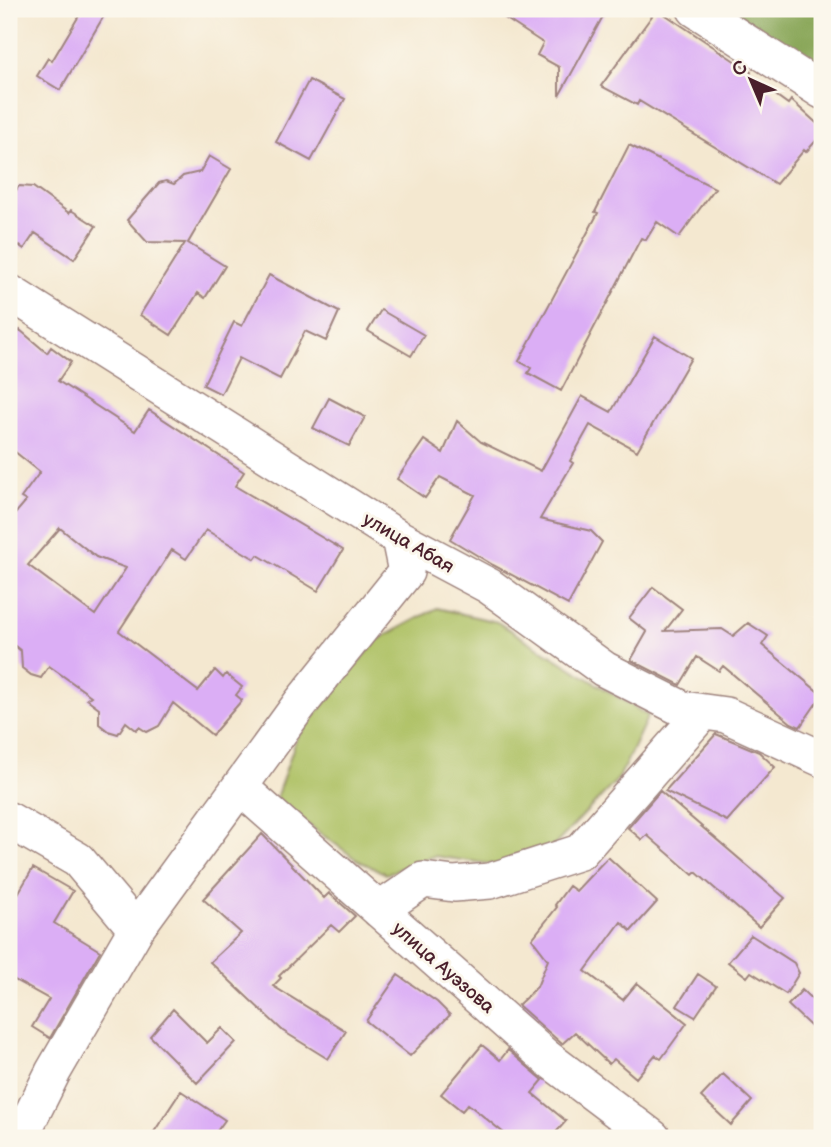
<svg xmlns="http://www.w3.org/2000/svg" width="831" height="1147" font-family="'Balsamiq Sans',sans-serif">
<style>
.green{fill:#aec165;stroke:#7c7048;stroke-width:2}
.forest{fill:#8aa75a;stroke:#6a6342;stroke-width:2}
.building{fill:#dbaef5;fill-rule:evenodd}
.lines{fill:none;stroke-linecap:round;stroke-linejoin:round}
.minor-casing{stroke:#9f847e;stroke-width:38}
.minor{stroke:#fff;stroke-width:35}
.labels{text-anchor:middle;stroke-width:6;stroke-linejoin:round;paint-order:stroke}
.street-label{font-size:19px;fill:#4a1f2b;stroke:#fbf7ec}
</style>
<rect width="100%" height="100%" fill="#fbf7ec"/>
<filter id="ink" filterUnits="userSpaceOnUse"><feTurbulence type="fractalNoise" baseFrequency=".0143" numOctaves="2"/><feDisplacementMap in="SourceGraphic" scale="14" xChannelSelector="R" yChannelSelector="G"/><feConvolveMatrix kernelMatrix="1 2 1 2 8 2 1 2 1" color-interpolation-filters="sRGB"/></filter>
<filter id="wash" filterUnits="userSpaceOnUse"><feTurbulence type="fractalNoise" baseFrequency=".00686" numOctaves="4" result="noise"/><feDisplacementMap in="SourceGraphic" scale="28" xChannelSelector="R" yChannelSelector="G"/><feGaussianBlur stdDeviation="1.57" result="paint"/><feColorMatrix in="noise" values="0 0 0 0 0 0 0 0 0 0 0 0 0 0 0 0 0 1.4 0 .05"/><feComposite in="paint" operator="in"/></filter>
<g filter="url(#wash)">
<rect width="100%" height="100%" fill="#f4e8d0"/>
<path class="green" d="M437 608 497 622 648 716 619 778 552 848 504 866 434 856 386 874 359 861 275 801 297 737 377 640Z"/>
<path class="forest" d="M683 9H822V96Z"/>
<g id="blocks">
<path class="building" d="M83 9H108L60 90 37 76 48 58 52 61Z
M491 9H607L559 96V67L537 55 543 43Z
M657 9 751 72 749 76 788 104 791 100 822 128V134L806 152 804 150 776 184 639 101 637 105 601 86Z
M309 80 345 99 311 161 276 142Z
M629 145 715 188 679 237 657 222 646 240 641 238 561 391 528 373 531 368 519 361 598 213 595 212Z
M209 156 231 169 188 243 225 266 205 298 198 293 171 335 140 315 185 243 147 242 127 220 159 183 166 181 174 184 183 176 200 172Z
M19 186 33 187 69 213 71 210 96 226 74 259 35 233 24 249 9 238V200Z
M269 275 339 312 326 341 305 331 280 379 239 358 221 394 203 385 234 322 242 326Z
M381 310 424 335 411 356 368 331Z
M20 330 47 353 51 347 71 362 58 381 135 431 149 410 244 472 235 486 343 550 318 591 258 555 255 559 206 530 186 559 172 550 119 631 198 691 215 670 223 678 226 674 242 687 236 695 242 700 212 735 173 703 159 726 147 732 139 727 136 730 126 722 118 734 108 731 99 724V708L87 699 91 696 49 666 41 678 31 675 22 668 21 651 9 641V521L26 501 21 498 40 472 9 447V344ZM60 528 96 557 126 568 95 615 28 565Z
M655 336 691 358 637 451 590 425 570 461 573 463 540 519 591 531 602 542 568 605 493 565 450 539 475 495 440 477 425 498 397 479 424 440 443 453 457 421 481 442 541 471 582 396 611 412Z
M329 398 365 417 349 446 313 428Z
M653 587 682 609 665 631 722 629 733 636 748 623 768 636 762 645 822 695 800 727 791 723 723 666 719 671 697 657 680 685 631 660 647 632 629 618Z
M716 734 759 752 775 767 727 821 665 791Z
M660 791 785 898 759 927 696 872 693 875 647 835 642 840 628 828Z
M262 834 324 898 329 893 355 916 339 932 331 925 279 976 281 978 273 986 346 1031 328 1059 283 1031 210 962 241 933 203 899Z
M608 857 657 902 631 931 621 922 585 971 623 1000 637 983 687 1023 661 1059 655 1055 636 1078 614 1059 609 1064 575 1032 562 1044 518 1005 537 987 548 960 532 939 557 907 555 905 569 886 576 891Z
M33 868 73 891 54 923 100 951 50 1038 32 1027 49 999 9 977V909Z
M751 935 794 963 799 973 786 994 751 972 747 977 728 962Z
M698 974 716 986 695 1017 677 1006Z
M398 975 437 1002 450 1015 410 1056 366 1021Z
M802 990 822 1009V1037L788 1005Z
M173 1009 207 1043 222 1028 236 1042 197 1083 150 1036Z
M482 1045 500 1060 508 1050 543 1080 532 1093 566 1121 551 1138H510L468 1104 462 1111 441 1094Z
M723 1074 752 1101 731 1125 701 1097Z
M181 1091 225 1120 212 1138H150Z"/>
</g>
</g>
<g filter="url(#ink)">
<use href="#blocks" fill-opacity="0" stroke="#9f847e" stroke-width="2"/>
<g class="lines">
<g class="minor-casing">
<path id="minor" d="M695 9 822 91
M9 292 399 538 489 586 604 669 683 709 726 715 822 759
M241 788 547 1058 653 1138
M9 820 78 860 136 929
M379 910 423 880 454 884 490 881 580 852 703 712
M20 1138 53 1072 136 929 300 704 406 572 399 538"/>
</g>
<use href="#minor" class="minor"/>
</g>
</g>
<g class="labels">
<g class="street-label">
<text transform="translate(409 542) rotate(30)" y="7">улица Абая</text>
<text transform="translate(444 967) rotate(41)" y="7">улица Ауэзова</text>
</g>
</g>
<rect width="831" height="1147" fill="none" stroke="#fbf7ec" stroke-width="35"/>
<g transform="translate(751 80) rotate(316)" stroke="#fbf7ec" stroke-width="5" paint-order="stroke">
<path d="M0-5L12 26L0 18L-12 26Z" fill="#4a1f2b"/>
<text y="-10" font-size="19" font-weight="bold" text-anchor="middle" fill="#4a1f2b">С</text>
</g>
</svg>
